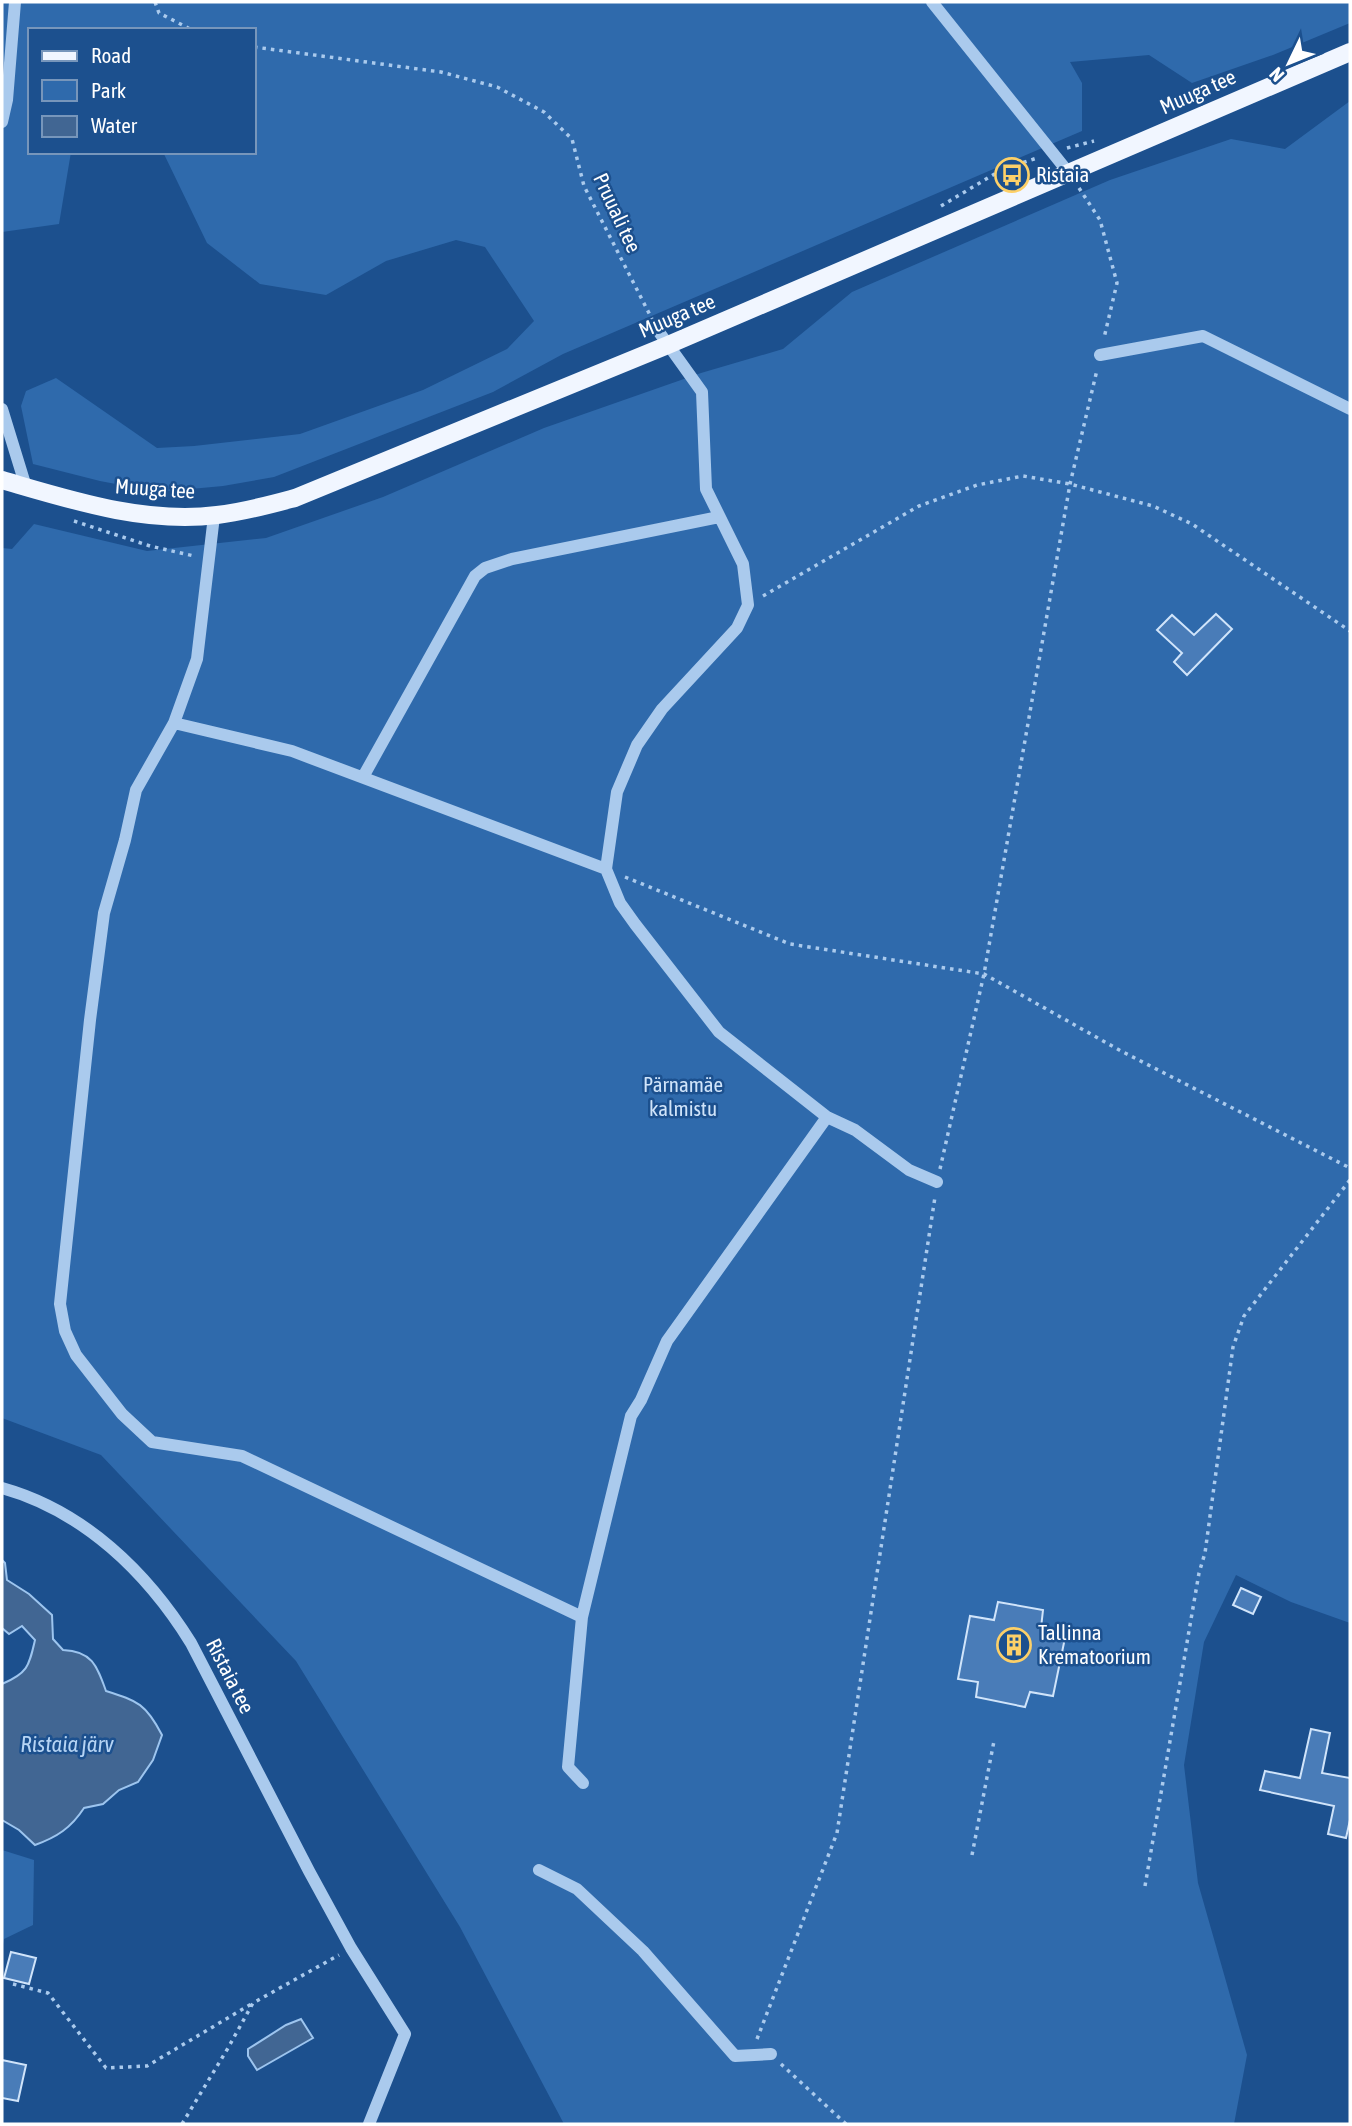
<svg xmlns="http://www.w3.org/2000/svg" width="1352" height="2126" font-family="'Asap Condensed',sans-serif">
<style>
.green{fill:#2f6aac}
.water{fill:#416693;stroke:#9dc5ef;stroke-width:2}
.building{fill:#497cb8;stroke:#d0e4fa;stroke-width:2}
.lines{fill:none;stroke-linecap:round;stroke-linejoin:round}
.path{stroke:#aacaed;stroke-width:3.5;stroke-dasharray:3.5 5;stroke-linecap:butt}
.minor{stroke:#aacaed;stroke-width:12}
.major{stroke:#f1f6ff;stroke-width:18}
.labels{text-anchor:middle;stroke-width:5;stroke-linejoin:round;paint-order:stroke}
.street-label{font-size:21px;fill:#fff;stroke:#1c508e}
.poi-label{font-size:21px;fill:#fff;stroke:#1c508e;text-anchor:start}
.park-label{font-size:21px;fill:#d0e4fa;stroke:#1c508e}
.water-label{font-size:23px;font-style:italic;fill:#b6d4f4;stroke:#1c508e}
</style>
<rect width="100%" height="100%" fill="#1c508e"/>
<path class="green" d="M2 2H1350V23L1273 55 1192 83 1149 55 1070 62 1082 83V131L563 354 493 392 274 477 223 486 158 492 100 481 33 464 21 406 26 391 56 378 157 448 194 446 300 434 423 390 507 349 534 321 485 247 456 240 386 261 326 295 260 284 207 243 163 152H254V30H30V152H71L59 224 2 232Z
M1350 101V1623L1291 1602 1236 1575 1204 1642 1184 1765 1198 1883 1247 2055 1234 2124H564L460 1927 296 1661 101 1455 2 1418V548L12 549 34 524 147 551 266 538 383 497 544 428 701 373 783 349 852 292 1110 180 1231 139 1285 149Z
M2 1850 34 1860 33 1925 4 1939 2 1950Z"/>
<path class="water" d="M2 1560 5 1563 7 1580 29 1594 52 1615 53 1639 63 1650C92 1651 97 1666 106 1691 138 1701 146 1704 162 1735L153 1760 138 1782 119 1790 103 1804 84 1808C71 1828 57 1837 35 1845L19 1830 2 1820V1684C28 1673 29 1666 35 1640L22 1626 9 1634 2 1628Z
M301 2019 313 2038 257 2070 248 2056V2049L286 2025Z"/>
<path class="building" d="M1216 614 1232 629 1187 675 1174 662 1182 653 1157 630 1172 615 1194 635Z
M1241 1588 1261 1597 1253 1614 1233 1605Z
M998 1602 1043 1610 1041 1628 1066 1633 1053 1696 1030 1692 1025 1707 976 1697 978 1682 958 1679 970 1616 994 1620Z
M1311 1729 1330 1733 1322 1773 1350 1778V1820L1346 1838 1328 1834 1334 1806 1260 1790 1265 1771 1300 1778Z
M11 1952 36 1958 29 1984 4 1978Z
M2 2060 26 2065 18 2101 2 2098Z"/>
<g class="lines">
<path class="path" d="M155 2 159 13 192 30
M254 47 441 72 497 87 544 112 572 139 584 186 652 319
M1067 148 1094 141
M1079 188 1100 220 1117 283 1104 338
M941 206 1003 169 1037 158
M74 521 150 546 194 556
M763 596 919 506 977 485 1023 476 1070 484 1153 506 1192 524 1350 631
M625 877 790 944 984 974 1121 1051 1350 1168
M940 1169 984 974 1070 484 1097 370
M972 1855 994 1741
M1145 1886 1199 1573 1205 1553 1233 1347 1244 1316 1350 1180
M13 1984 48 1993 106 2068 147 2066 253 2003
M757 2039 837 1833 935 1197
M781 2064 846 2124
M182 2124 228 2048 253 2003 339 1955"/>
<path class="minor" d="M932 2 1068 172
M2 122 7 100 15 2
M659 332 702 392 706 489 743 564 748 605 737 628 662 709 637 745 617 792 606 869 620 903 635 924 719 1032 827 1117 855 1130 909 1170 937 1182
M1100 355 1203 336 1350 409
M2 409 26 487
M214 516 197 659 174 723 292 751 606 869
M174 723 136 790 125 840 104 913 90 1020 60 1304 65 1331 76 1355 122 1414 152 1442 242 1456 582 1617
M363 777 475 576 485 568 512 559 719 517
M2 1488C84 1511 147 1572 191 1643L309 1871 351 1948 405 2034 369 2124
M583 1783 568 1767 582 1617 631 1416 641 1400 667 1341 827 1117
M539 1870 577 1889 643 1951 735 2056 771 2054"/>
<path class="major" d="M2 480C71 500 144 524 217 515 244 512 269 505 295 498L668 345 1350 52"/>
</g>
<defs>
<g id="bus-ring" transform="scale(1.75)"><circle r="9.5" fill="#1c508e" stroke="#fdd068" stroke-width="1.5"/><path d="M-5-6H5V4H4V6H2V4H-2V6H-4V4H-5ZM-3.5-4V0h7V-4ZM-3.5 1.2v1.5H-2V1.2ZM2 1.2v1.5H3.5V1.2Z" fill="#fdd068"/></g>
<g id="building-ring" transform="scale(1.75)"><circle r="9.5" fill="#1c508e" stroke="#fdd068" stroke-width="1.5"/><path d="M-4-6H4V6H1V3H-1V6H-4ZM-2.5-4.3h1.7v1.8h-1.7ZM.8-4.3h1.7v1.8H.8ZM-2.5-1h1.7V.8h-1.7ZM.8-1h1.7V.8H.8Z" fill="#fdd068"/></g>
</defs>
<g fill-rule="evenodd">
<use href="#bus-ring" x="1012" y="175"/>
<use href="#building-ring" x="1014" y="1645"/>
</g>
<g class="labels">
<g class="street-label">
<text transform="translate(1198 92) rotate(-24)" y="7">Muuga tee</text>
<text transform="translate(617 213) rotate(65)" y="7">Pruuali tee</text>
<text transform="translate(677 316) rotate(-23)" y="7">Muuga tee</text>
<text transform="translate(155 489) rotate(4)" y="7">Muuga tee</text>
<text transform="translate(230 1676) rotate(63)" y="7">Ristaia tee</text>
</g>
<g class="poi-label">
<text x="1036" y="182">Ristaia</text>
<text x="1038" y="1640">Tallinna<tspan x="1038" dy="24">Krematoorium</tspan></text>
</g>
<g class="park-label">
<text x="683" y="1092">Pärnamäe<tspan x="683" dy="24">kalmistu</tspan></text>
</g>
<g class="water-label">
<text x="67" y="1752">Ristaia järv</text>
</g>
</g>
<rect width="1352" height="2126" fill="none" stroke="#ffffff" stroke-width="7"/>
<rect x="28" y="28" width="228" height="126" fill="#1c508e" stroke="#7796bb" stroke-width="2"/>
<rect x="42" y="51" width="35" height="10" fill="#f1f6ff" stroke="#7796bb" stroke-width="2"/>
<text x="91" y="63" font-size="21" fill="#ffffff">Road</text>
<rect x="42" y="80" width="35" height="21" fill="#2f6aac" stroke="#7796bb" stroke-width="2"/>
<text x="91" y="98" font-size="21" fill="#ffffff">Park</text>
<rect x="42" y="116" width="35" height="21" fill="#416693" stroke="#7796bb" stroke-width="2"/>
<text x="91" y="133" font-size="21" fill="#ffffff">Water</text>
<g transform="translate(1289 63) rotate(227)" stroke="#1c508e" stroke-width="5" paint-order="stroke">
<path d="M0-5L12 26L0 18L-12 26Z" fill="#ffffff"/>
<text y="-10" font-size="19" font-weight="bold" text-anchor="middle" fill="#ffffff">N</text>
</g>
</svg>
